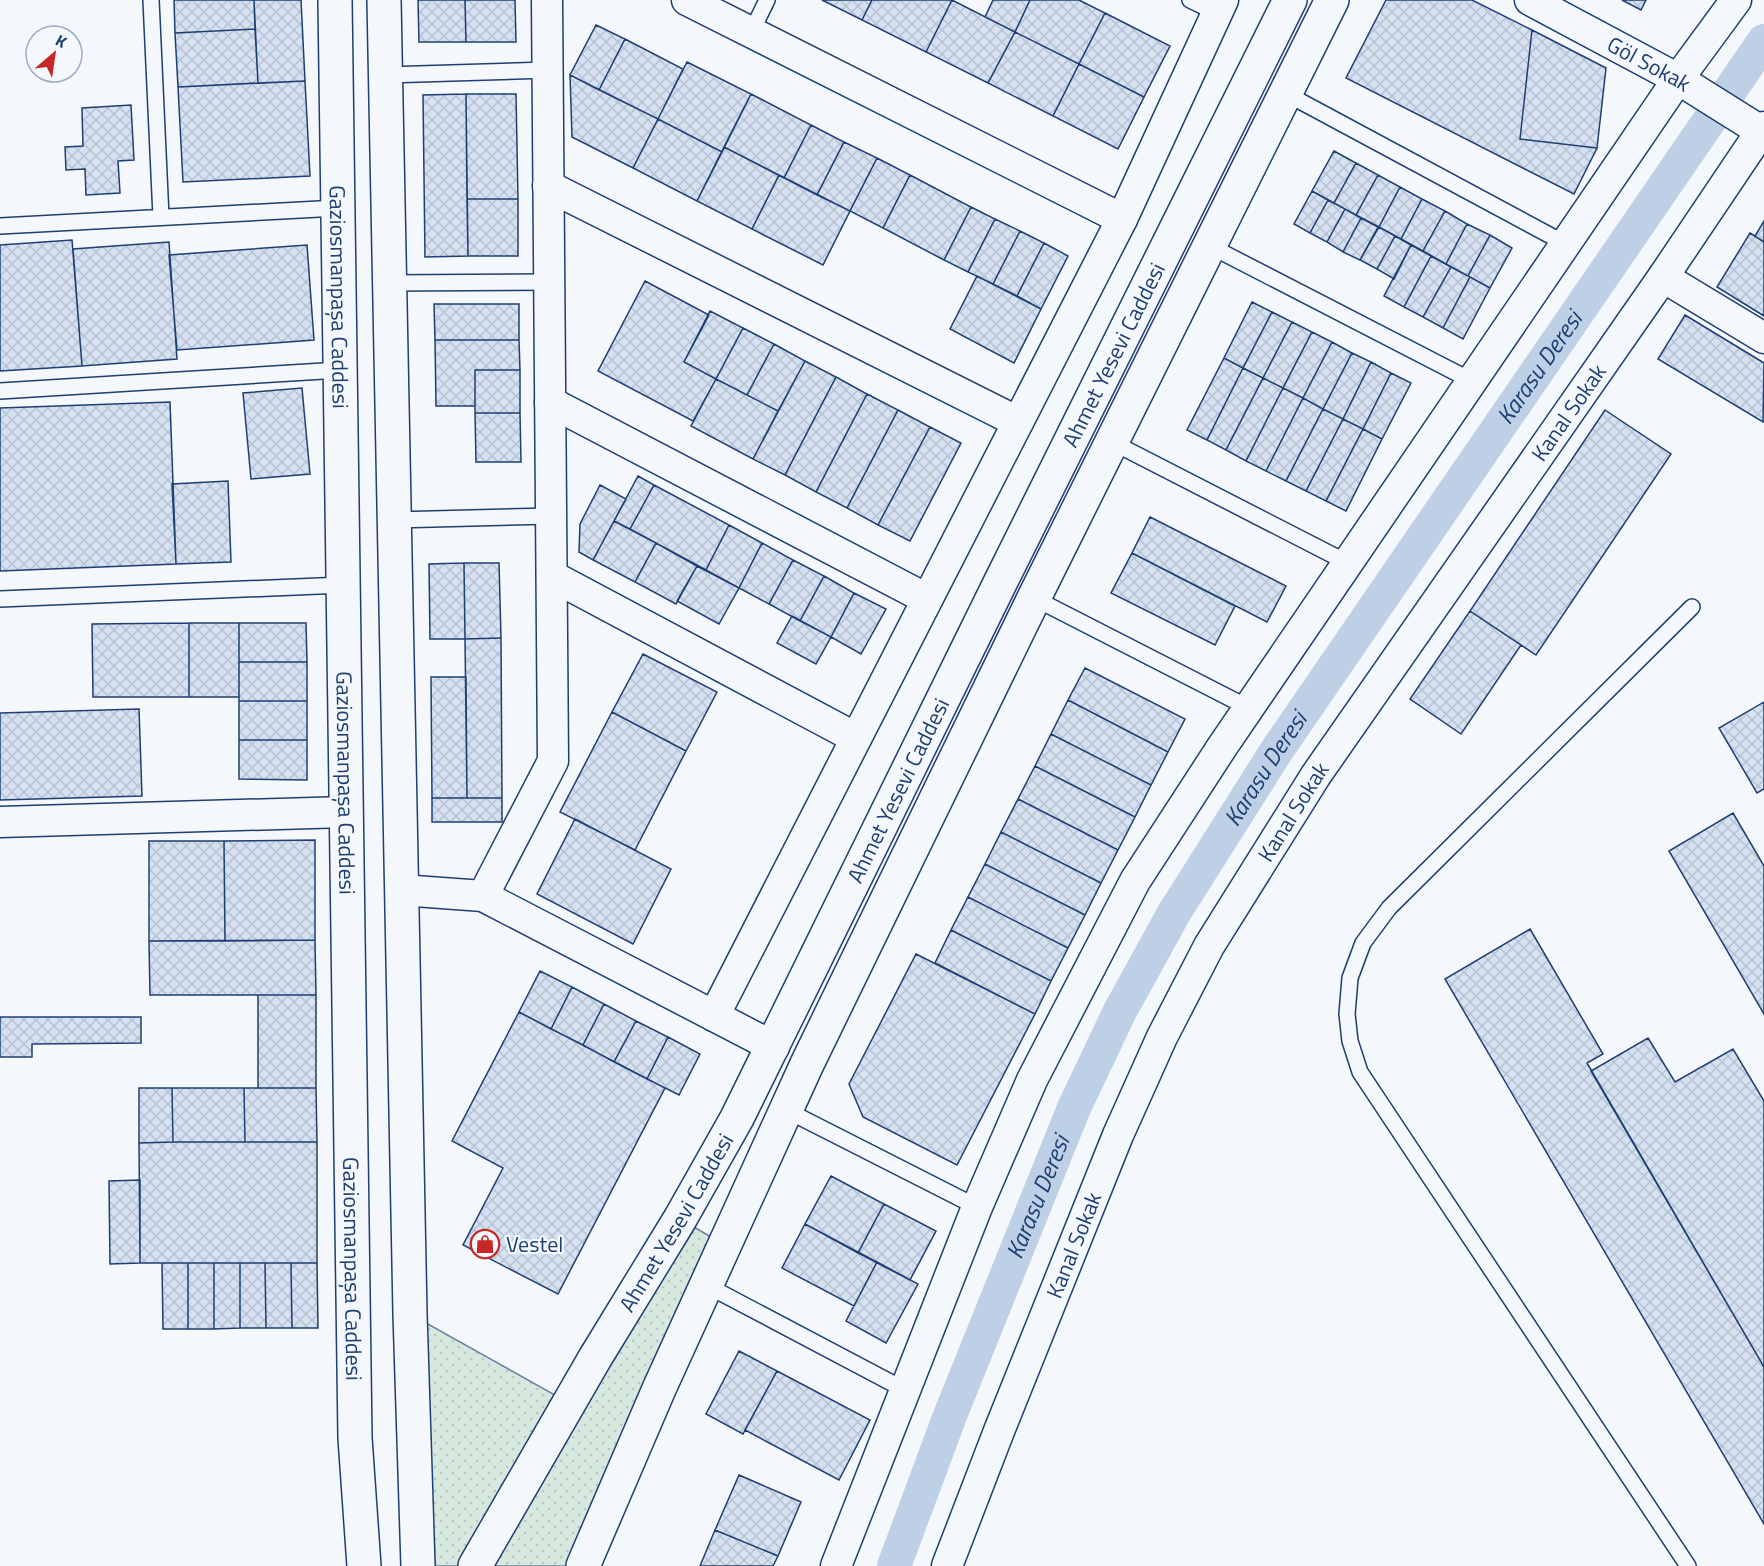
<svg xmlns="http://www.w3.org/2000/svg" width="1764" height="1566" font-family="'Titillium Web',sans-serif">
<style>
.grass{fill:url(#grass-dots);stroke:#687fa3;stroke-width:1.5}
.lines{fill:none;stroke-linecap:round;stroke-linejoin:round}
.canal{stroke:#bed0e5;stroke-width:34}
.building{fill:url(#building-cross-hatch);stroke:#1d3f73;stroke-width:1.5}
.lane-casing{stroke:#1d3f73;stroke-width:18}
.street-casing{stroke:#1d3f73;stroke-width:33}
.primary-casing{stroke:#1d3f73;stroke-width:36}
.highway-casing{stroke:#1d3f73;stroke-width:36}
.lane{stroke:#f4f7fb;stroke-width:15}
.street{stroke:#f4f7fb;stroke-width:30}
.primary{stroke:#f4f7fb;stroke-width:33}
.highway{stroke:#f4f7fb;stroke-width:33}
.labels{text-anchor:middle;stroke-width:4.5;stroke-linejoin:round;paint-order:stroke}
.street-label{font-size:22px;fill:#1d3f73;stroke:#f4f7fb}
.poi-label{font-size:22px;fill:#1d3f73;stroke:#f4f7fb;text-anchor:start}
.water-label{font-size:24px;font-style:italic;fill:#1d3f73;stroke:#f4f7fb}
</style>
<defs>
<pattern id="grass-dots" width="8" height="8" patternUnits="userSpaceOnUse" patternTransform="scale(1.5)"><rect width="8" height="8" fill="#d7e8df"/><path d="M2 2h.1M6 6h.1" fill="none" stroke="#b8c8c3" stroke-width="1.8" stroke-linecap="round"/></pattern>
<pattern id="building-cross-hatch" width="8" height="8" patternUnits="userSpaceOnUse" patternTransform="scale(1.5)"><rect width="8" height="8" fill="#d5e0f0"/><path d="M0 0l8 8M0 8l8-8" fill="none" stroke="#b6c1d1"/></pattern>
</defs>
<rect width="100%" height="100%" fill="#f4f7fb"/>
<path class="grass" d="M680 1219 725 1245 583 1566H418L410 1314 569 1403Z"/>
<g class="lines">
<path class="canal" id="s1" d="M894 1566 951 1413 1074 1108 1119 1013 1174 913 1277 750 1764 41"/>
</g>
<path class="building" d="M174 0H254L255 29 175 33Z
M254 0H301L305 81 258 83Z
M418 0H465L466 42H419Z
M465 0H515L516 42H466Z
M822 0H872L862 20Z
M872 0H952L926 52 862 20Z
M952 0 1015 32 988 83 926 52Z
M993 0H1030L1015 32 985 17Z
M1030 0H1079L1105 13 1079 64 1015 32Z
M1386 0H1472L1532 30 1520 139 1597 148 1574 194 1346 78Z
M1622 0H1646L1641 10Z
M1105 13 1170 46 1144 97 1079 64Z
M596 25 625 39 599 90 570 75Z
M255 29 258 83 178 87 175 33Z
M1532 30 1606 68 1597 148 1520 139Z
M1015 32 1079 64 1053 116 988 83Z
M625 39 683 69 658 119 599 90Z
M687 62 751 94 722 152 658 119Z
M1079 64 1144 97 1118 149 1053 116Z
M570 75 658 119 633 168 572 137Z
M305 81 310 176 183 182 178 87Z
M466 94H516L518 199H467Z
M466 94 468 256 425 257 423 95Z
M751 94 811 125 784 178 724 147Z
M131 105 134 160 118 161 120 193 86 195 85 169 66 170 65 147 83 146 82 108Z
M658 119 722 152 697 201 633 168Z
M811 125 844 142 817 195 784 178Z
M844 142 877 158 850 211 817 195Z
M724 147 779 175 752 229 697 201Z
M1334 151 1356 163 1334 203 1312 191Z
M877 158 910 175 883 228 850 211Z
M1356 163 1378 175 1356 215 1334 203Z
M779 175 850 211 823 265 752 229Z
M910 175 971 207 944 260 883 228Z
M1378 175 1400 187 1379 227 1356 215Z
M1400 187 1422 199 1401 239 1379 227Z
M1312 191 1328 200 1310 233 1294 224Z
M467 199H518V256H468Z
M1422 199 1445 211 1423 251 1401 239Z
M1328 200 1345 209 1327 242 1310 233Z
M971 207 995 219 968 272 944 260Z
M1345 209 1361 218 1343 252 1327 242Z
M1445 211 1467 224 1446 264 1423 251Z
M1361 218 1378 227 1360 260 1343 252Z
M995 219 1020 231 993 284 968 272Z
M1764 221V242L1755 236Z
M1467 224 1490 235 1468 276 1446 264Z
M1379 227 1395 236 1377 269 1360 260Z
M1020 231 1044 243 1017 296 993 284Z
M1750 233 1764 242V316L1717 287Z
M1490 235 1512 248 1490 288 1468 276Z
M1395 236 1411 245 1394 279 1377 269Z
M72 240 82 366 0 371V245Z
M169 242 177 359 82 366 73 249Z
M1044 243 1068 256 1041 309 1017 296Z
M307 245 314 340 177 350 169 255Z
M1411 245 1431 256 1404 307 1384 296Z
M1431 256 1451 267 1423 317 1404 307Z
M1451 267 1470 277 1443 328 1423 317Z
M977 276 1041 309 1014 363 950 329Z
M1470 277 1490 288 1463 339 1443 328Z
M645 281 709 315 684 362 716 379 693 421 598 371Z
M1252 302 1272 312 1243 368 1224 358Z
M434 304H519V340H435Z
M710 311 743 328 716 379 684 362Z
M1272 312 1292 322 1263 378 1243 368Z
M1685 315 1764 363 1763 422 1658 359Z
M1292 322 1312 332 1283 388 1263 378Z
M743 328 774 344 747 395 716 379Z
M1312 332 1332 342 1303 398 1283 388Z
M435 340H519L520 370H475V406H436Z
M1332 342 1352 353 1323 409 1303 398Z
M774 344 805 361 778 411 747 395Z
M1352 353 1371 362 1343 419 1323 409Z
M1224 358 1243 368 1207 440 1187 430Z
M805 361 836 377 785 475 753 459Z
M1371 362 1391 373 1363 429 1343 419Z
M1243 368 1263 378 1226 450 1207 440Z
M475 370H520V413H475Z
M1391 373 1411 383 1382 439 1363 429Z
M836 377 867 394 816 492 785 475Z
M1263 378 1283 388 1246 461 1226 450Z
M716 379 778 411 753 459 691 426Z
M302 388 310 474 251 479 243 393Z
M1283 388 1303 398 1266 471 1246 461Z
M867 394 898 410 847 508 816 492Z
M1303 398 1323 409 1286 481 1266 471Z
M170 402 176 564 0 571V408Z
M1323 409 1343 419 1306 491 1286 481Z
M898 410 930 427 878 525 847 508Z
M1605 410 1671 454 1536 655 1470 611Z
M475 413H520L521 462H476Z
M1343 419 1363 429 1326 501 1306 491Z
M930 427 961 443 910 541 878 525Z
M1363 429 1382 439 1346 511 1326 501Z
M638 476 654 485 630 529 614 521Z
M228 481 231 562 176 564 172 484Z
M600 485 626 499 593 560 579 552 580 524Z
M654 485 729 525 706 570 630 529Z
M1150 517 1286 586 1267 622 1132 553Z
M614 521 656 543 635 582 593 560Z
M729 525 762 543 739 588 706 570Z
M656 543 697 566 676 604 635 582Z
M762 543 793 560 769 604 739 588Z
M1132 553 1235 606 1215 645 1111 593Z
M793 560 824 576 800 621 769 604Z
M464 563 465 639H430L429 564Z
M464 563H499L501 638 465 639Z
M697 566 739 588 719 624 677 601Z
M824 576 854 593 831 637 800 621Z
M854 593 886 609 861 654 831 637Z
M1470 611 1521 645 1461 734 1410 699Z
M792 616 831 637 816 664 777 643Z
M189 623H239V697H189Z
M189 623V697H93L92 624Z
M239 623H306L307 662H239Z
M501 638 502 798H467L465 639Z
M643 654 717 692 686 751 612 712Z
M239 662H307V701H239Z
M1085 668 1185 719 1168 752 1068 700Z
M431 677H466L467 798H432Z
M1068 700 1168 752 1151 785 1051 734Z
M239 701H307V740H239Z
M1764 702V789L1757 793 1719 728Z
M139 709 142 796 0 800V713Z
M612 712 686 751 635 850 560 812Z
M1051 734 1151 785 1135 817 1035 766Z
M239 740H307V780L239 779Z
M1035 766 1135 817 1118 850 1018 799Z
M432 798H502V822H432Z
M1018 799 1118 850 1101 883 1001 832Z
M1733 813 1764 866V1014L1669 851Z
M575 819 671 869 633 944 537 894Z
M1001 832 1101 883 1085 915 985 864Z
M315 840V940L225 941 224 841Z
M149 841H224L225 941H149Z
M985 864 1085 915 1068 948 968 897Z
M968 897 1068 948 1051 981 951 930Z
M1530 929 1603 1054 1587 1063 1764 1367V1524L1445 979Z
M951 930 1051 981 1035 1014 935 963Z
M315 940 316 995H150L149 941Z
M916 954 1035 1014 957 1165 863 1117 849 1084Z
M540 971 572 987 551 1029 519 1012Z
M572 987 604 1004 583 1045 551 1029Z
M258 995H316V1088H258Z
M604 1004 636 1021 614 1062 583 1045Z
M519 1012 665 1088 558 1294 463 1245 503 1168 452 1141Z
M0 1017H141V1043L32 1044V1057H0Z
M636 1021 668 1037 647 1079 614 1062Z
M668 1037 700 1054 679 1095 647 1079Z
M1648 1038 1675 1082 1733 1049 1764 1101V1367L1591 1071Z
M139 1088H172L173 1142 139 1143Z
M172 1088H244L245 1142H173Z
M244 1088H316L317 1142H245Z
M173 1142H317V1263H140L139 1143Z
M831 1176 884 1204 858 1253 805 1224Z
M140 1180V1263L110 1264 109 1181Z
M884 1204 936 1231 910 1280 858 1253Z
M805 1224 877 1262 854 1306 782 1268Z
M877 1262 918 1284 886 1343 846 1321Z
M162 1263H188V1329H163Z
M188 1263H214V1329H188Z
M214 1263H240V1328L214 1329Z
M240 1263H265L266 1328H240Z
M265 1263H291L292 1328H266Z
M291 1263H317L318 1328H292Z
M739 1351 777 1371 743 1434 706 1414Z
M777 1371 870 1420 839 1480 745 1430Z
M739 1475 801 1502 778 1556 715 1530Z
M715 1530 778 1556 773 1566H700Z"/>
<g class="lines">
<g class="lane-casing">
<path id="lane" d="M151 0 161 217
M1190 0 1217 13
M751 33 767 0
M385 75 547 70
M1285 93 1566 244
M0 226 338 208
M1210 246 1472 381
M389 283 549 282
M0 391 340 370
M1112 442 1348 563
M394 520 551 516
M1034 598 1249 708
M0 599 343 585
M786 1110 977 1207
M706 1285 905 1390
M1688 1566 1360 1072 1350 1041 1347 1014 1350 978 1363 943 1389 908 1692 607"/>
</g>
<g class="street-casing">
<g id="street">
<path d="M687 0 1122 219"/>
<path id="s2" d="M1530 0 1678 79 1764 133"/>
<path d="M548 186 1018 422"/>
<path d="M1663 277 1764 338"/>
<path d="M550 402 927 599"/>
<path d="M552 576 856 738"/>
<path d="M0 822 346 812"/>
<path d="M401 890 483 896 774 1047"/>
<path d="M483 896 553 761 547 0"/>
<path d="M714 1016 1122 219 1223 0"/>
<path d="M836 1566 977 1207 1032 1080 1135 881 1222 747 1678 79 1736 0"/>
<path id="s3" d="M947 1566 999 1431 1118 1135 1162 1037 1209 946 1316 775 1663 277 1764 127"/>
</g>
</g>
<g class="primary-casing">
<g id="primary">
<path id="s4" d="M335 0 355 1438 364 1566"/>
<path d="M384 0 410 1314 418 1566"/>
</g>
</g>
<g class="highway-casing">
<g id="highway">
<path id="s5" d="M475 1566 595 1358 680 1219 737 1118 1001 581 1290 0"/>
<path d="M583 1566 659 1389 807 1064 1034 598 1332 0"/>
</g>
</g>
<use href="#lane" class="lane"/>
<use href="#street" class="street"/>
<use href="#primary" class="primary"/>
<use href="#highway" class="highway"/>
</g>
<defs>
<g id="shop-ring" transform="scale(1.5)"><circle r="9.5" fill="#f4f7fb" stroke="#c62828" stroke-width="1.5"/><path d="M-5-2.5h2.3a2.7 3.5 0 0 1 5.4 0H5L5.5 6h-11ZM-1.5-2.5h3a1.5 2.3 0 0 0-3 0Z" fill="#c62828"/></g>
</defs>
<g fill-rule="evenodd">
<use href="#shop-ring" x="485" y="1244"/>
</g>
<g class="labels">
<g class="street-label">
<text dy="8" stroke="none"><textPath href="#s2" startOffset="135">Göl Sokak</textPath></text>
<text dy="8" stroke="none"><textPath href="#s4" startOffset="297">Gaziosmanpaşa Caddesi</textPath></text>
<text dy="8" stroke="none"><textPath href="#s5" startOffset="1370">Ahmet Yesevi Caddesi</textPath></text>
<text dy="8" stroke="none"><textPath href="#s3" startOffset="1317">Kanal Sokak</textPath></text>
<text dy="8" stroke="none"><textPath href="#s4" startOffset="783">Gaziosmanpaşa Caddesi</textPath></text>
<text dy="8" stroke="none"><textPath href="#s5" startOffset="884">Ahmet Yesevi Caddesi</textPath></text>
<text dy="8" stroke="none"><textPath href="#s3" startOffset="832">Kanal Sokak</textPath></text>
<text dy="8" stroke="none"><textPath href="#s5" startOffset="398">Ahmet Yesevi Caddesi</textPath></text>
<text dy="8" stroke="none"><textPath href="#s3" startOffset="345">Kanal Sokak</textPath></text>
<text dy="8" stroke="none"><textPath href="#s4" startOffset="1269">Gaziosmanpaşa Caddesi</textPath></text>
</g>
<g class="poi-label">
<text x="506" y="1252">Vestel</text>
</g>
<g class="water-label">
<text dy="8" stroke="none"><textPath href="#s1" startOffset="1368">Karasu Deresi</textPath></text>
<text dy="8" stroke="none"><textPath href="#s1" startOffset="882">Karasu Deresi</textPath></text>
<text dy="8" stroke="none"><textPath href="#s1" startOffset="396">Karasu Deresi</textPath></text>
</g>
</g>
<g transform="translate(54 54) rotate(29)"><circle r="28" fill="#f4f7fb" stroke="#9eadc5" stroke-width="1.5"/>
<path d="M0-4.5L10 22L0 15L-10 22Z" fill="#c62828"/>
<text y="-9" font-size="16" font-weight="bold" text-anchor="middle" fill="#1d3f73">K</text>
</g>
</svg>
